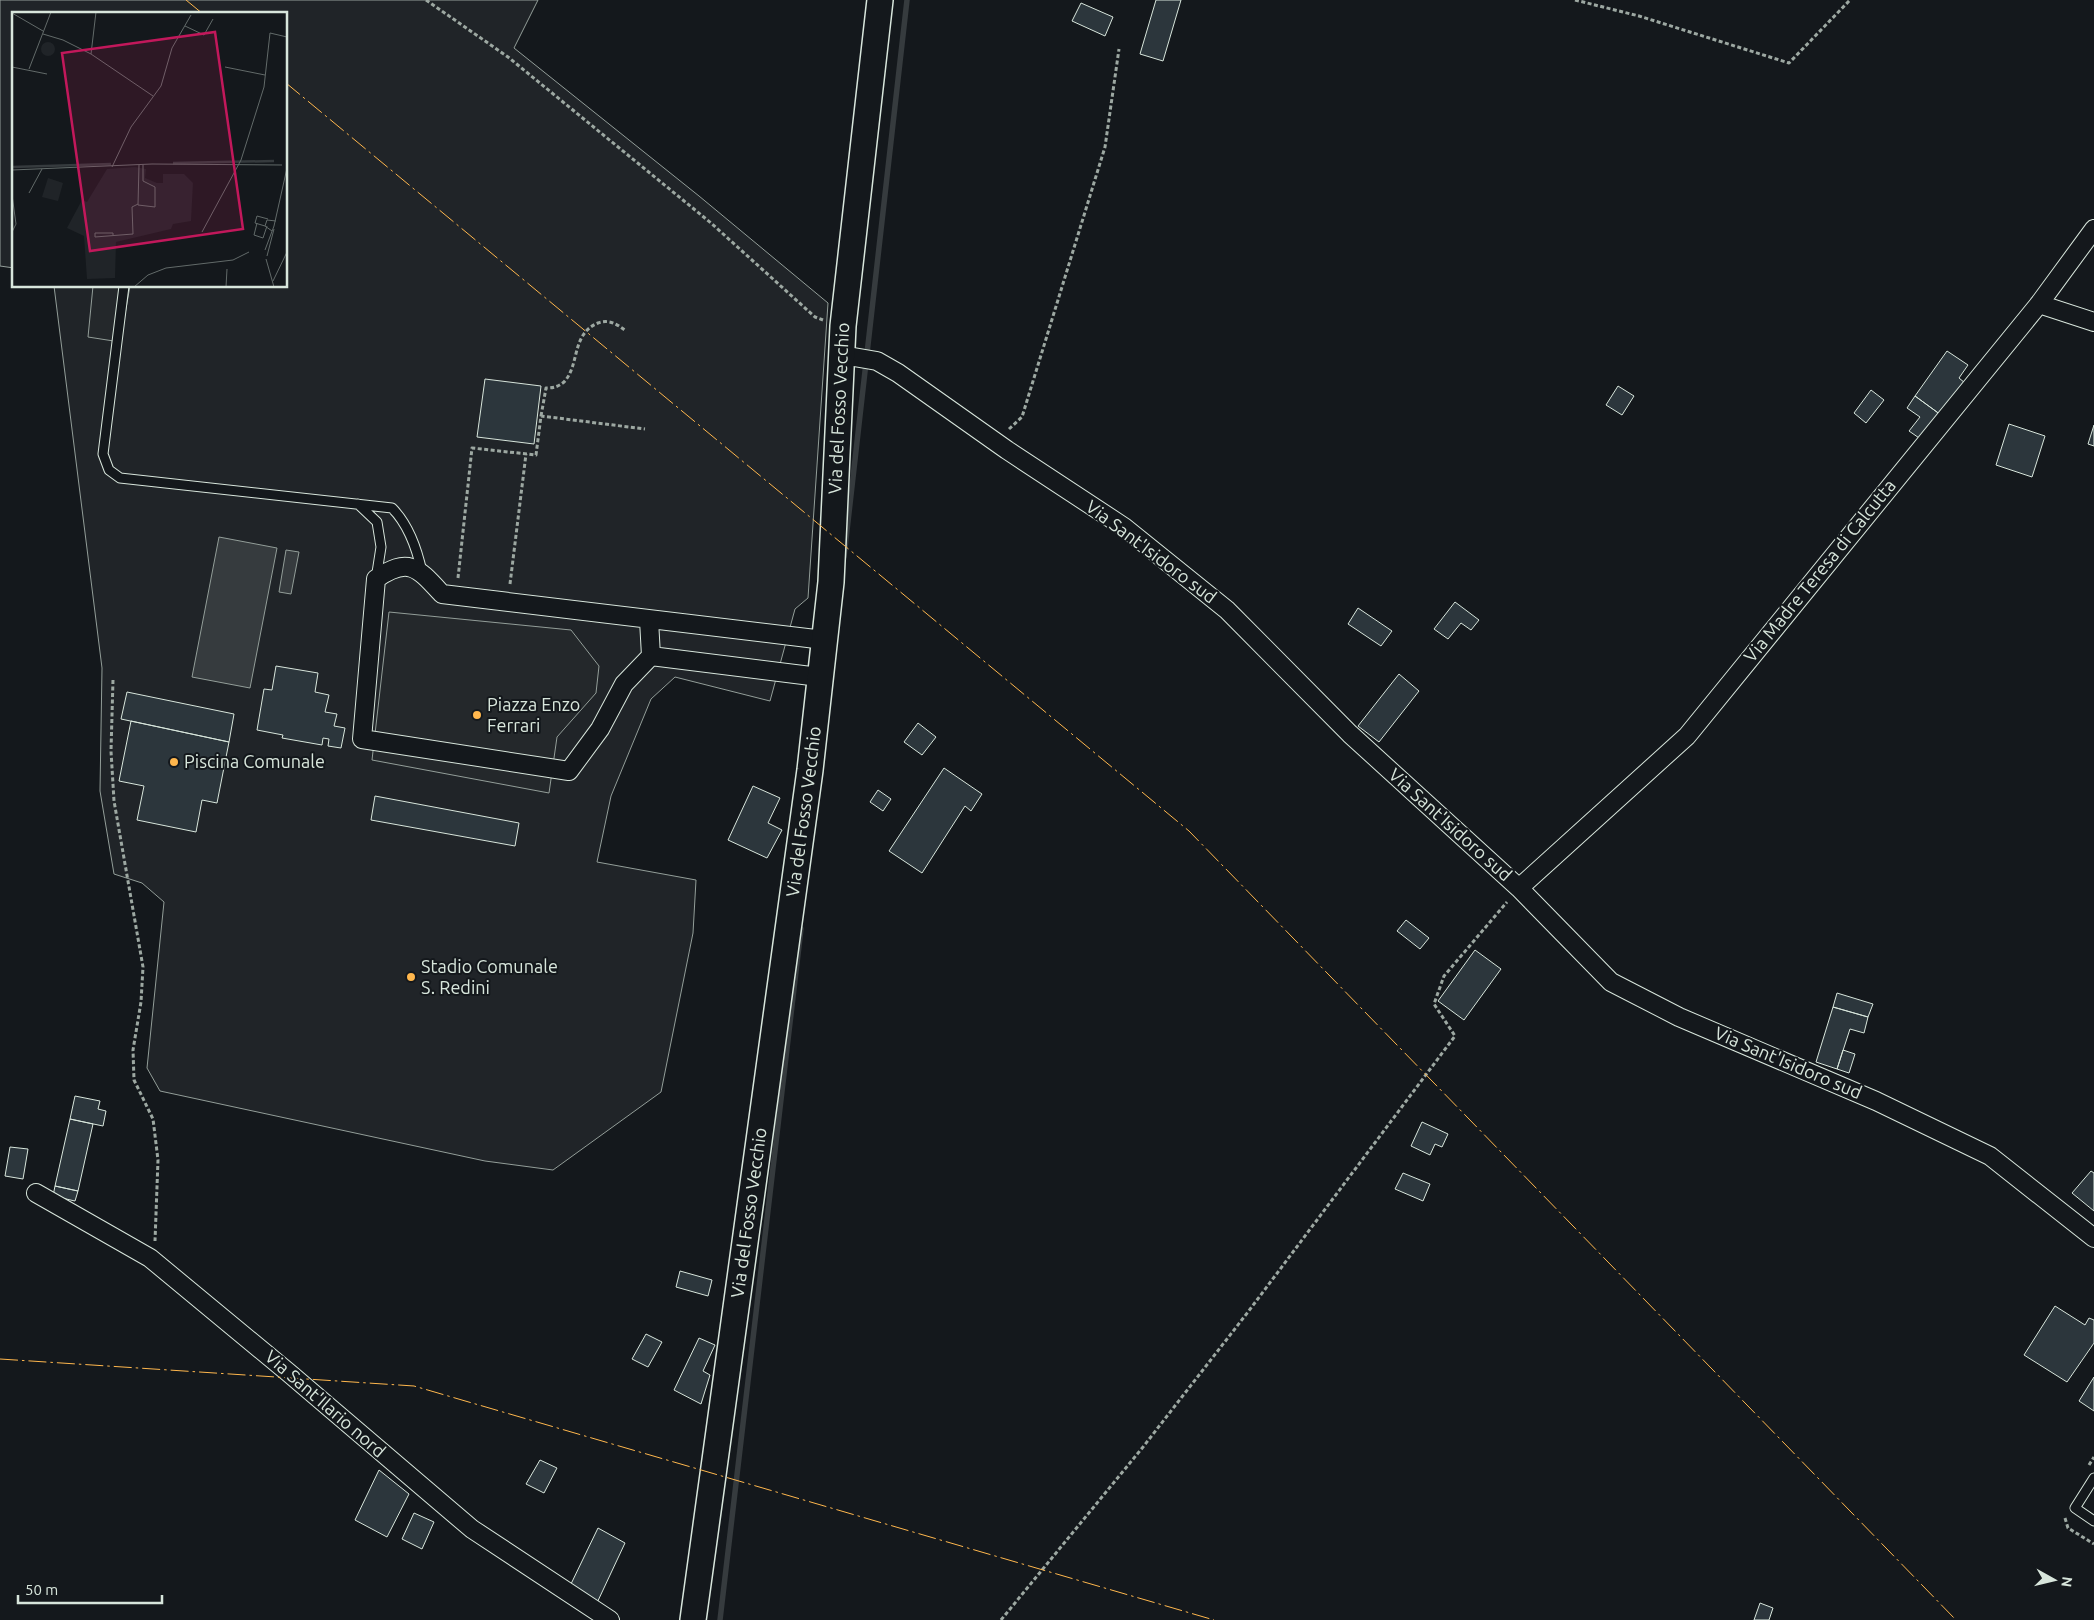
<svg xmlns="http://www.w3.org/2000/svg" width="2094" height="1620" font-family="Ubuntu,sans-serif">
<style>
.green{fill:#202428;stroke:#939e99}
.parking{fill:#24282b;stroke:#939e99}
.water{fill:#363b3e;stroke:#939e99}
.lines{fill:none;stroke-linecap:round;stroke-linejoin:round}
.stream{stroke:#363b3e;stroke-width:5.5}
.building{fill:#2c363c;stroke:#d8e6dc}
.lane-casing{stroke:#d8e6dc;stroke-width:11}
.street-casing{stroke:#d8e6dc;stroke-width:20}
.secondary-casing{stroke:#d8e6dc;stroke-width:28}
.path{stroke:#9da8a2;stroke-width:3;stroke-dasharray:4 2.5;stroke-linecap:butt}
.lane{stroke:#14181c;stroke-width:9}
.street{stroke:#14181c;stroke-width:18}
.secondary{stroke:#14181c;stroke-width:25}
.power{stroke:#ffb74d;stroke-width:1;stroke-dasharray:18 4 2.5 4;stroke-linecap:butt}
.poi-dot{fill:#ffb74d;stroke:#14181c;stroke-width:2}
.labels{text-anchor:middle;stroke-width:4;stroke-linejoin:round;paint-order:stroke}
.street-label{font-size:18px;fill:#d8e6dc;stroke:#14181c}
.poi-label{font-size:18px;fill:#d8e6dc;stroke:#14181c;text-anchor:start}
.inset-river{fill:none;stroke:#363b3e;stroke-width:2.5}
.inset-road{fill:none;stroke:#626a69;stroke-width:1}
.view{fill:#c2185b;fill-opacity:0.15;stroke:#c2185b;stroke-width:2.5}
.inset-edge{fill:none;stroke:#d8e6dc;stroke-width:2.5}
</style>
<rect width="100%" height="100%" fill="#14181c"/>
<path class="green" d="M0 0H538L514 48 699 196 828 303 808 598 795 609 770 701 675 677 651 699 611 796 597 862 696 880 693 933 661 1092 553 1170 485 1161 160 1091 147 1068 164 902 142 883 114 874 100 791 102 668 54 286H286V14H14V268L0 266Z"/>
<path class="parking" d="M93 286H130L120 342 88 337Z
M389 612 571 630 599 666 596 693 557 737 549 793 372 760Z"/>
<path class="water" d="M219 537 277 548 250 688 192 677Z
M286 550 299 552 291 594 279 592Z"/>
<g class="lines">
<path class="stream" d="M844 557 907 0
M720 1620 801 929"/>
</g>
<path class="building" d="M1156 0H1181L1163 61 1140 54Z
M1081 3 1113 17 1105 36 1072 21Z
M1947 351 1968 365 1959 378 1965 383 1941 415 1915 396Z
M485 379 541 386 534 444 477 437Z
M1618 386 1634 396 1622 415 1606 405Z
M1871 390 1884 400 1866 423 1854 413Z
M1915 396 1941 415 1922 440 1909 431 1920 417 1907 408Z
M2009 424 2045 436 2032 477 1996 465Z
M2094 425V446L2088 444Z
M1455 602 1479 620 1471 630 1461 623 1448 639 1434 629Z
M1358 608 1392 631 1381 646 1348 624Z
M276 666 318 673 315 692 329 695 325 712 337 714 334 726 345 728 341 748 328 746 329 739 323 738 322 745 282 738 283 735 257 730 264 689 272 690Z
M1399 674 1419 691 1379 742 1358 726Z
M127 692 234 714 229 742 121 719Z
M131 721 229 742 217 803 202 800 196 832 137 820 144 786 119 781Z
M918 723 936 737 922 755 904 742Z
M944 768 982 794 971 811 965 806 922 873 889 851Z
M753 786 780 798 768 823 782 830 767 858 728 840Z
M878 790 891 799 883 811 870 802Z
M375 796 519 823 515 846 371 820Z
M1406 920 1429 938 1420 949 1397 931Z
M1475 950 1501 969 1464 1020 1438 1001Z
M1837 993 1873 1004 1868 1017 1833 1007Z
M1833 1007 1868 1017 1864 1033 1850 1029 1837 1069 1816 1062Z
M1843 1050 1855 1054 1849 1073 1837 1069Z
M75 1096 100 1101 98 1109 106 1111 103 1126 70 1119Z
M70 1119 93 1124 78 1191 55 1186Z
M1422 1122 1448 1134 1442 1147 1435 1144 1430 1155 1411 1146Z
M10 1147 28 1149 23 1179 5 1176Z
M2091 1171 2094 1173V1211L2072 1193Z
M1403 1173 1430 1184 1423 1201 1395 1189Z
M55 1186 78 1191 75 1201 53 1196Z
M680 1271 712 1280 708 1296 676 1287Z
M2055 1306 2085 1325 2089 1318 2094 1320V1343L2067 1382 2024 1355Z
M646 1334 662 1342 648 1367 632 1359Z
M699 1338 715 1345 703 1371 710 1375 701 1404 674 1390Z
M2094 1377V1411L2079 1401Z
M540 1460 557 1468 544 1493 526 1484Z
M379 1470 409 1494 387 1537 355 1520Z
M414 1513 434 1522 422 1549 402 1539Z
M598 1528 625 1543 596 1605 570 1586Z
M1760 1603 1773 1608 1769 1620H1754Z"/>
<g class="lines">
<g class="lane-casing">
<path id="lane" d="M124 286 103 454 109 470 120 478 392 508C409 525 417 549 422 572
M358 504 377 522 381 547 376 579
M2094 1478 2075 1508 2094 1521"/>
</g>
<g class="street-casing">
<path id="street" d="M2039 304 2094 322
M842 355 877 361 898 373 1007 450 1124 527 1227 610 1350 734 1519 888 1611 982 1679 1017 1876 1101 1990 1156 2094 1238
M649 620 651 656
M819 677 651 656 624 684 600 729 569 771 362 739 376 579C409 556 418 568 442 594L824 640
M1519 888 1687 736 2039 304 2094 229
M36 1193 150 1258 289 1373 472 1529 610 1620"/>
</g>
<g class="secondary-casing">
<g id="secondary">
<path id="s1" d="M693 1620 810 770 831 582 843 326 880 0"/>
</g>
</g>
<path class="path" d="M426 0 508 57 711 223 815 317 823 320
M1575 0 1639 16 1789 63 1850 0
M541 416 546 388C553 388 558 387 564 382 580 365 571 334 598 323 609 319 617 324 626 331
M1009 429 1022 417 1105 147 1119 49
M458 578 472 448 536 455 541 416 645 429
M510 584 526 454
M113 680 111 751 114 801 143 967 141 1002 133 1050 134 1080 153 1119 158 1160 155 1241
M2089 1465 2094 1457
M2065 1518 2068 1528 2094 1544
M1001 1620 1143 1447 1248 1312 1455 1036 1434 1004 1444 976 1507 902"/>
<use href="#lane" class="lane"/>
<use href="#street" class="street"/>
<use href="#secondary" class="secondary"/>
<path class="power" d="M186 0 203 14
M286 83 1189 831 1956 1620
M0 1359 414 1386 1214 1620"/>
</g>
<g class="poi-dot">
<circle cx="477" cy="715" r="5"/>
<circle cx="174" cy="762" r="5"/>
<circle cx="411" cy="977" r="5"/>
</g>
<g class="labels">
<g class="street-label">
<text dy="6" stroke="none"><textPath href="#s1" startOffset="1221">Via del Fosso Vecchio</textPath></text>
<text transform="translate(1151 552) rotate(37)" y="6">Via Sant'Isidoro sud</text>
<text transform="translate(1820 571) rotate(-51)" y="6">Via Madre Teresa di Calcutta</text>
<text dy="6" stroke="none"><textPath href="#s1" startOffset="816">Via del Fosso Vecchio</textPath></text>
<text transform="translate(1450 825) rotate(42)" y="6">Via Sant'Isidoro sud</text>
<text transform="translate(1788 1063) rotate(23)" y="6">Via Sant'Isidoro sud</text>
<text dy="6" stroke="none"><textPath href="#s1" startOffset="411">Via del Fosso Vecchio</textPath></text>
<text transform="translate(325 1404) rotate(41)" y="6">Via Sant'Ilario nord</text>
</g>
<g class="poi-label">
<text x="487" y="711">Piazza Enzo<tspan x="487" dy="21">Ferrari</tspan></text>
<text x="184" y="768">Piscina Comunale</text>
<text x="421" y="973">Stadio Comunale<tspan x="421" dy="21">S. Redini</tspan></text>
</g>
</g>
<g transform="translate(12 12)">
<rect width="275" height="275" fill="#14181c"/>
<path d="M29 37a7 7 0 1 1 14 0a7 7 0 1 1-14 0ZM123 155 134 157 133 166 145 171H151V162H172L181 171 179 209 161 212 159 217 104 230 103 266 75 267 72 224 55 216 70 188 75 190 95 157ZM36 166 51 171 46 189 30 185Z" fill="#202428"/>
<path class="inset-river" d="M161 151 262 149M0 155 99 152"/>
<path class="inset-road" d="M0 1 31 19M173 14 192 23 201 7M31 22 51 28 79 42 141 84M79 42 84 0M0 55 35 62M213 55 253 63M17 57 39 0M127 153 126 193 143 195V175L131 169V153M100 155 119 115 149 74 160 36 179 3M0 158 140 152 270 153M17 181 30 157M0 183 4 212 0 220M245 211 242 223 251 226 255 214M253 214 243 211 245 204 256 207M260 219 253 214 255 208 264 209M190 220 229 148 252 75 258 21 275 25M101 223V221H83V225L121 222 120 195 126 192M253 238 262 214 275 156M255 244 262 217M254 247 262 275M261 269 275 240M122 275 136 263 154 256 221 248 237 240M214 275 215 257"/>
<path class="view" d="M203 20 231 217 78 239 50 41Z"/>
<rect width="275" height="275" class="inset-edge"/>
</g>
<g transform="translate(2054 1580) rotate(98)" stroke="#14181c" stroke-width="4" paint-order="stroke">
<path d="M0-4L9 19L0 12L-9 19Z" fill="#d8e6dc"/>
<text y="-8" font-size="14" font-weight="bold" text-anchor="middle" fill="#d8e6dc">N</text>
</g>
<path d="M18 1595v8h144v-8" fill="none" stroke="#d8e6dc" stroke-width="2.5"/>
<text x="25" y="1595" font-size="15" fill="#d8e6dc" stroke="#14181c" stroke-width="4" paint-order="stroke">50 m</text>
</svg>
